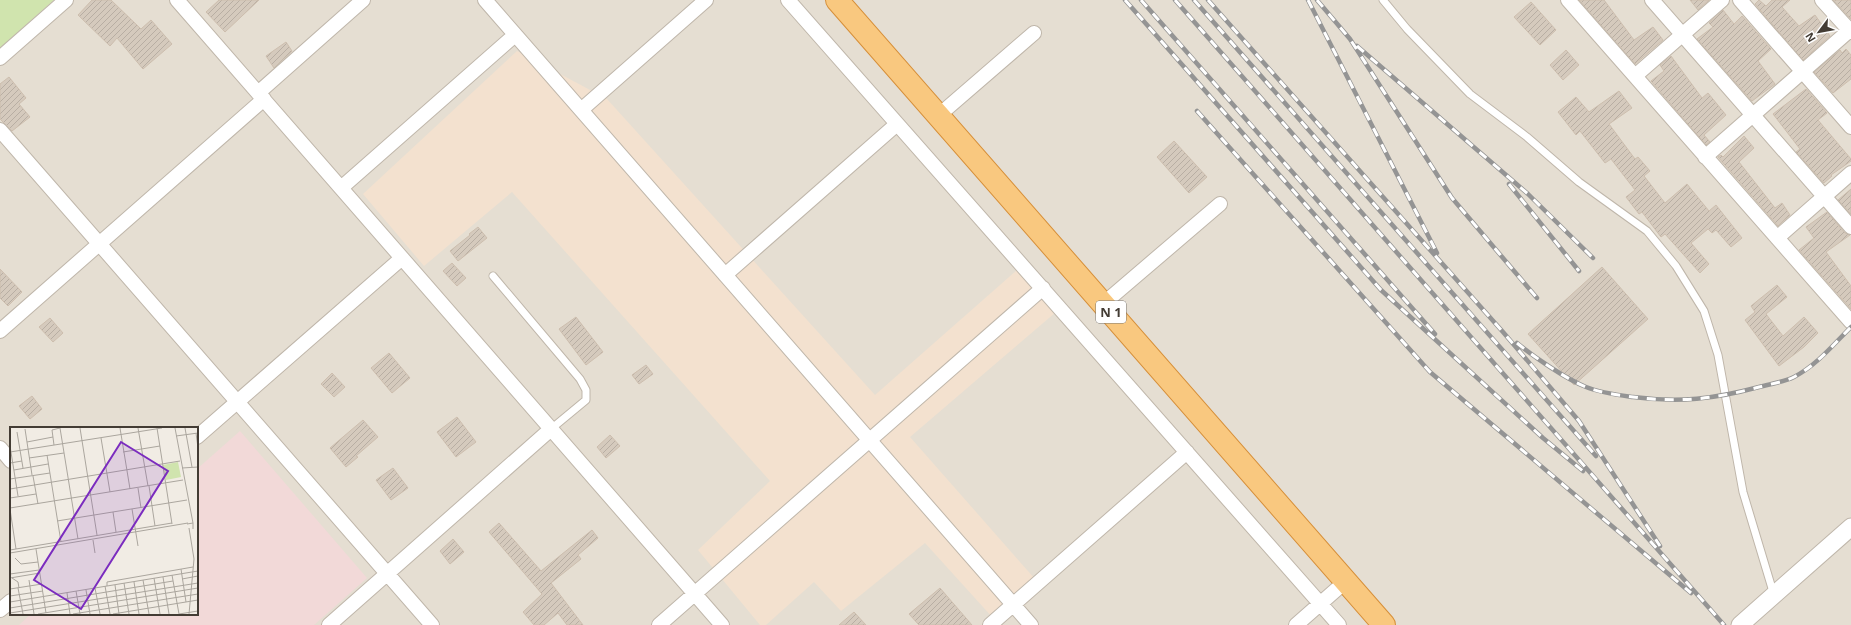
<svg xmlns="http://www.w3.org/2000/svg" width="1851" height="625" font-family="'Noto Sans',sans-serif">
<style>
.residential{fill:#e5ded2;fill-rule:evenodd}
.commercial{fill:#f3e1cf}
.medical{fill:#f2d9d8}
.green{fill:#d0e4ae}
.building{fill:url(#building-hatch);stroke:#cdbeae}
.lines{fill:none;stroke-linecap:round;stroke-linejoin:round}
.service-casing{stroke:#bfb6aa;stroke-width:9}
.minor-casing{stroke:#bfb6aa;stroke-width:16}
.tertiary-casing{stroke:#bfb6aa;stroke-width:19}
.trunk-casing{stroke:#d68f39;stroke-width:24}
.service{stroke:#fff;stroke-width:7}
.minor{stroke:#fff;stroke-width:14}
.tertiary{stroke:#fff;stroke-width:17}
.trunk{stroke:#f9c87f;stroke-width:22}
.rail-casing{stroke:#949494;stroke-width:4.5}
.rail{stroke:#fff;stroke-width:3;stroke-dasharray:9;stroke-linecap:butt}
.labels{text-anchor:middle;stroke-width:3.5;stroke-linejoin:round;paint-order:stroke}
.shield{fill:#fff;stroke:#7b7671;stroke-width:1}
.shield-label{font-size:13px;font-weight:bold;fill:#433c34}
.inset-road{fill:none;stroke:#aba69e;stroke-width:1}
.view{fill:#7b2cbf;fill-opacity:0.15;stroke:#7b2cbf;stroke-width:2}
.inset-edge{fill:none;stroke:#433c34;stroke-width:2}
</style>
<defs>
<pattern id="building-hatch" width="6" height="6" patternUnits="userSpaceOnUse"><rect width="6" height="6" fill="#d5cabd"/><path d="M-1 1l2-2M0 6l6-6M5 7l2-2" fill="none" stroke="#b8aea3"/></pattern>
</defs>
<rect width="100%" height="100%" fill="#f1ece4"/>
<path class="residential" d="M0 0H1851V625H0ZM11 428H197V614H11Z"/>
<path class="commercial" d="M517 51 607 99 875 395 1017 270 1056 312 910 437 1035 579 993 618 925 543 841 611 814 582 766 625H760L698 550 770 481 512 192 424 266 363 194Z"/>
<path class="medical" d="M240 431 367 578 314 625H19L31 614H197V469Z"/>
<path class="green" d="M0 0H54L0 48Z"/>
<path class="building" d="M92 0H111L141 29 151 20 172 44 143 69 117 38 110 46 78 15Z
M219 0H259L225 32 206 12Z
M1579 0H1604L1634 40 1653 27 1663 40 1635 64Z
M1690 0H1709L1698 10Z
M1759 0 1766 6 1772 0H1790L1782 7 1799 26 1815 15 1830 36 1803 60 1755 4Z
M1833 0H1851V19Z
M1531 2 1556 30 1540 45 1514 17Z
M1723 10 1734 24 1742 16 1771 49 1758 61 1775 84 1752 101 1697 39 1713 27 1709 23Z
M286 42 292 51 274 68 266 56Z
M1846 49 1851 55V79L1833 93 1814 72 1840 50 1842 53Z
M1566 50 1579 65 1563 80 1550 65Z
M1671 56 1702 98 1708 93 1726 115 1704 135 1710 142 1706 145 1651 81 1664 71 1660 65Z
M9 77 26 98 19 104 30 117 12 131 0 119V84Z
M1806 89 1827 113 1818 120 1851 159V161L1831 175 1832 176 1824 183 1796 152 1800 149 1773 114Z
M1619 91 1632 108 1609 124 1635 159 1638 157 1650 171 1644 176 1665 203 1687 184 1709 211 1716 205 1742 238 1731 247 1716 230 1712 233 1708 229 1691 243 1709 264 1700 273 1665 234 1661 237 1642 212 1639 214 1626 197 1635 190 1611 159 1605 163 1580 131 1576 135 1558 112 1576 97 1589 112Z
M1744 136 1754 148 1739 162 1775 208 1782 203 1790 215 1778 226 1718 157 1721 155 1723 157Z
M1174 141 1207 177 1189 193 1157 157Z
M1851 189V214L1838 200Z
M1827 212 1845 233 1850 235 1826 252 1851 286V309L1799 250 1814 238 1806 227Z
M478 227 487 238 458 261 450 251 470 235 469 234Z
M452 263 466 278 457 286 443 271Z
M1602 267 1648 319 1574 385 1528 334Z
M0 269 22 292 8 306 0 298Z
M1777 285 1787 297 1766 314 1783 336 1804 317 1818 333 1804 347 1779 366 1745 320 1755 312 1751 306Z
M576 317 603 352 586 365 559 329Z
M50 318 63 333 53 342 39 327Z
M389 353 410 378 392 393 371 368Z
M646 365 653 374 639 384 632 375Z
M332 373 345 387 334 397 321 384Z
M32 396 42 409 30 419 19 406Z
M457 417 476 442 456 457 437 432Z
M363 420 378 437 356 456 358 457 346 467 330 448Z
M610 435 620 446 606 458 597 447Z
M393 468 408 488 391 500 376 480Z
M499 523 541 571 592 530 598 538 578 555 581 559 551 583 583 625H567L558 613 544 625H534L523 612 542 594 489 532Z
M453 539 464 552 450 564 440 551Z
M940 588 972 625H919L909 614Z
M854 612 866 625H839Z"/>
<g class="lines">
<g class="service-casing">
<path id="service" d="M1383 0 1407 29 1470 94 1527 137 1579 182 1647 231 1676 266 1704 311 1718 355 1743 492 1774 595
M493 276 580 379 586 390V400L551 429"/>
</g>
<g class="minor-casing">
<path id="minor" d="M177 0 722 625
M485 0 1031 625
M788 0 1339 625
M1568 0 1851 322
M1652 0 1851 227
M1740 0 1851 127
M1822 0 1851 32
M0 58 66 0
M1635 76 1722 0
M258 93 363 0
M581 110 706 0
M938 116 1034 33
M0 130 432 625
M1705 157 1851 29
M341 188 515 35
M1777 238 1851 173
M725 275 897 124
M1103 304 1220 204
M0 331 264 99
M197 437 402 258
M0 448 11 461
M0 610 11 601
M329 625 551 429
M659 625 1043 288
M990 625 1187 452
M1296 625 1346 581"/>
</g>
<g class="tertiary-casing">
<path id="tertiary" d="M1740 625 1851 527"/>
</g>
<g class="trunk-casing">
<path id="trunk" d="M837 0 1384 625"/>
</g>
<use href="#service" class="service"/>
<use href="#minor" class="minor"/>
<use href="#tertiary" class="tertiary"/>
<use href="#trunk" class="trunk"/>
<g class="rail-casing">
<path id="rail" d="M1125 0 1381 290 1543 438 1583 471
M1141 0 1435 334
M1175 0 1724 625
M1194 0 1596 456
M1208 0 1503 332 1579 421 1660 546
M1308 0 1437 253
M1317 0 1350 39 1452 198 1537 298
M1357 46 1528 194 1593 258
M1197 111 1430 372 1691 593
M1509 184 1579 271
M1517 343C1534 357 1566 379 1586 387 1601 393 1618 395 1633 397 1680 403 1714 399 1759 387 1770 384 1784 382 1794 377 1817 365 1833 345 1851 327"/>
</g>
<use href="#rail" class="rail"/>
</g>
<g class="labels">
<rect class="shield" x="1096" y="301" width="30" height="22" rx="3"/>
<g class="shield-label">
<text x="1111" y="317">N 1</text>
</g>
</g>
<g transform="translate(10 427)">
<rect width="188" height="188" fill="#f1ece4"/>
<path d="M168 35 171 50 156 53 153 38Z" fill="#d0e4ae"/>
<path class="inset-road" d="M50 1 68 112M70 1 87 108M110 1 120 62M128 1 138 59M147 1 162 97M165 1 183 96M175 1 182 40M15 2 22 48M7 5 13 41M186 6 188 21M166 9 188 6M91 11 100 65M17 15 43 10M44 18 42 3 50 1M0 19 8 69M0 25 152 1M113 25 150 19M37 28 51 115M19 31 54 26M0 36 12 34M172 41 188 40M4 43 38 37M23 49 28 77M0 52 40 46M139 59 145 99M128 61 131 81M0 62 170 34M0 71 26 67M0 81 173 53M0 82 6 122M122 82 128 119M103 85 106 105M47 94 177 73M177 97 183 96V102M179 101 184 132 179 187M83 113 85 126M26 122 36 186M0 123 162 96M0 126 178 96M5 131 11 137 28 135M171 142 176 175M0 147 29 143M162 148 169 187M153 150 159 187M0 151 30 146M2 151 8 155 9 161M144 151 150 187M172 152 188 149M19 153 24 187M133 153 139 187M124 155 129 187M114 156 119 187M105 158 109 187M95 159 100 187M97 159V155L183 140M8 161 13 187M85 161 90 187M0 162 32 157M76 163 80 187M66 164 70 187M57 166 60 187M0 169 33 164M0 175 188 144M0 181 163 154M0 186 188 156M28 187 188 161M63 187 188 167M103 187 188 173M169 187 188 184"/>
<path class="view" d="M111 15 158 44 71 182 24 153Z"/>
<rect width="188" height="188" class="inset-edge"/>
</g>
<g transform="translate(1819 32) rotate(238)" stroke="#ffffff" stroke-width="3" paint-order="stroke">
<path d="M0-3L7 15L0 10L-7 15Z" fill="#433c34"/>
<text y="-6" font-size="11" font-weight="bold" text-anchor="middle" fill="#433c34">N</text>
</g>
</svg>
